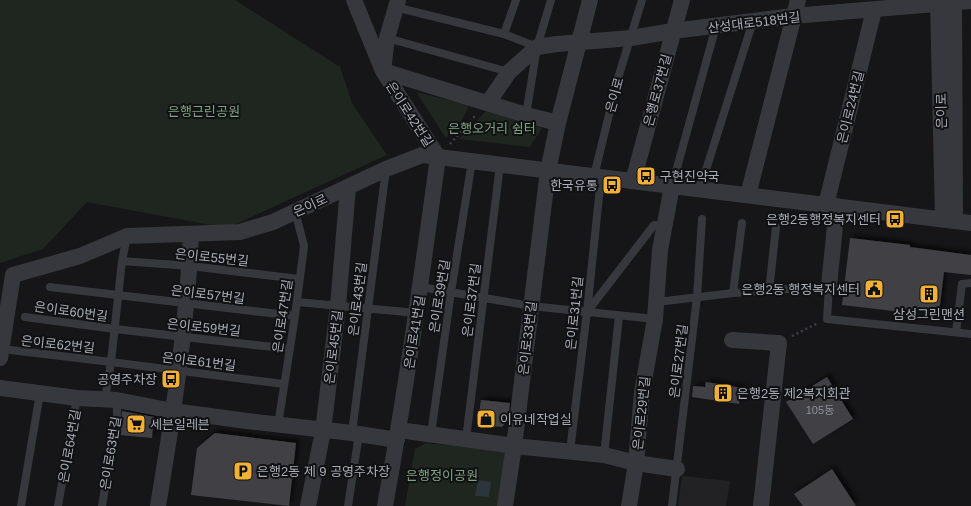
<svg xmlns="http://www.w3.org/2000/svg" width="971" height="506" font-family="Arial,'Noto Sans KR',sans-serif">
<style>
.built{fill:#222225}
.green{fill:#1e261f}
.water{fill:#2c353c}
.building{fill:#404145;filter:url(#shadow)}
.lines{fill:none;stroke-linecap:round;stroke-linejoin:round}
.path{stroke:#3d3f44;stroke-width:2.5;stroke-dasharray:2 3;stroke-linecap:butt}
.lane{stroke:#37383d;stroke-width:8}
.street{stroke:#37383d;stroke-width:16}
.labels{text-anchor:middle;stroke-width:4;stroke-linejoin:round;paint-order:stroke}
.number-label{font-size:11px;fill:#8e929b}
.street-label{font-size:13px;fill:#a8adb8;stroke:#111113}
.park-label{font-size:13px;fill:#7fa381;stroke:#111113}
.poi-label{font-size:13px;fill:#a8adb8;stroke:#111113;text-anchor:start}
</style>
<defs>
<filter id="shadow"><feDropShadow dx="3.5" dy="-3.5" stdDeviation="2" flood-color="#0009"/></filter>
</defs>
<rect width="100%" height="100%" fill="#161618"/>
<path class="built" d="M682 476 730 481 726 506H678Z"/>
<path class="green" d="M0 0H235L340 67 352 103 387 155 227 228 87 202 43 249 0 263Z
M416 92 469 105 461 122 446 138Z
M486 111 542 128 530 147 459 139Z
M426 443 511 451 501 506H405L415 449Z"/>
<path class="water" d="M478 480 491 482 489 497 475 496Z"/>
<path class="building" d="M850 238 910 245V247L971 255V275L944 272 939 313 902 308V312L842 305Z
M827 377 853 419 813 444 786 402Z
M706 382 742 388 739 404 692 397 693 386 705 387Z
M481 400 510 403 508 420 502 427 482 425 478 420Z
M122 411 154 417 152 438 120 435Z
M215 433 296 443 289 506 191 495 197 448Z
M832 469 856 506H803L794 494Z"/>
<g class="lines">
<path class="path" d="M450 144 476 115
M792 336 818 323"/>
<path class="lane" d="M395 7 504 34 537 47
M504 34 516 0
M387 38 509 72
M526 115 537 47 551 0
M594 176 618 78 642 0
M672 186 716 26
M704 190 705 173 753 21
M122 261 190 266 299 279
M50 287 295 316
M421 287 531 306 655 319
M769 291 776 227
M733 293 742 223
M297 302 417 313
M657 302 733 293 829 286 827 319 971 334
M587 312 654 225 665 226
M25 317 115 329 290 349
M956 332 962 284 971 283
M2 349 111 362 284 384
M105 400 111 362 122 261 127 236
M278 425 295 316 304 246 295 211
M352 433 386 169
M431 434 451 292 472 161
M466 439 500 165
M570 451 587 312 601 177
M604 455 619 316
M21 506 40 393
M58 506 77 398
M102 506 117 418V400
M348 506 359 434
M672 506 697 297 702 219"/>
<path class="street" d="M354 0 383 71 438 157
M398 0 387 38 383 71 526 115 558 123
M954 2 955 221
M938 3 943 219
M488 103 509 72 537 47 557 44 631 38 673 31 793 16 971 1
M633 181 682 0
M748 195 798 0
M826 205 874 10
M829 286 837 206
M732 340 779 343 761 506
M0 358 13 275 80 256 127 236 240 232 273 222 386 169 422 155 971 223
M0 388 77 398 117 400 173 411 247 421 352 433 397 440
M399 430 514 446 604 455 636 463 677 469
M158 506C173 416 187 325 191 234
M308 506 323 431 338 306 348 187
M385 506C406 390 422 274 438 157
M505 506 514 446 548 171 558 123 590 0
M629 506 636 463 642 392 655 319 660 250 672 186"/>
</g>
<defs>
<g id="bus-square" transform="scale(1)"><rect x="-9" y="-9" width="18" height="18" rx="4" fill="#f2b134" stroke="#111113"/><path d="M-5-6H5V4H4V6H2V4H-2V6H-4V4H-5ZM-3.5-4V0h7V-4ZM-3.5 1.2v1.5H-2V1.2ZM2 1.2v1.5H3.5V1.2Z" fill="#111"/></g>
<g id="civic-square" transform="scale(1)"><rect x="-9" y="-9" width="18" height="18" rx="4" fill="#f2b134" stroke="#111113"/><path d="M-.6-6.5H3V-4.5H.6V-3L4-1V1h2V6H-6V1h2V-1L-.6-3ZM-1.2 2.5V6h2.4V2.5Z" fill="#111"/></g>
<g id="building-square" transform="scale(1)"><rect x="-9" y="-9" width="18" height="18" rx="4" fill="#f2b134" stroke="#111113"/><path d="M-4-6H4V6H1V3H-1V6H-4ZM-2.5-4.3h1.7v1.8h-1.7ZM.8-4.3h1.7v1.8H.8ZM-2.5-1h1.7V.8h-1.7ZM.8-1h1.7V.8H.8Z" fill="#111"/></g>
<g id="shop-square" transform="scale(1)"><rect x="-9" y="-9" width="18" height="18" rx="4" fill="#f2b134" stroke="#111113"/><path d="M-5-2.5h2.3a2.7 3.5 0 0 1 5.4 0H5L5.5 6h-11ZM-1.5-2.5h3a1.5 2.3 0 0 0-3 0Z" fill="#111"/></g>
<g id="supermarket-square" transform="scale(1)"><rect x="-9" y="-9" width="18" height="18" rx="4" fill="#f2b134" stroke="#111113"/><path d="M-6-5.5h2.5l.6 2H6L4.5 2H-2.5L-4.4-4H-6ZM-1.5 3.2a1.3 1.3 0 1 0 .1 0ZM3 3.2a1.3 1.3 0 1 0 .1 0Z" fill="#111"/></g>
<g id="parking-square" transform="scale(1)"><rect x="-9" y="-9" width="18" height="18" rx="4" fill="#f2b134" stroke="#111113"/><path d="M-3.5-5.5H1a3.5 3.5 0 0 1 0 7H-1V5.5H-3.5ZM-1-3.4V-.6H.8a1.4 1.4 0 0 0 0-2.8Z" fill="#111"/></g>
</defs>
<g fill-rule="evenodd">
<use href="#bus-square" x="646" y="176"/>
<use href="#bus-square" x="612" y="185"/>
<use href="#bus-square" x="895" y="219"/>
<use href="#civic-square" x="874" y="289"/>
<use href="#building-square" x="929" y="294"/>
<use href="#bus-square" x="171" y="379"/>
<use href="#building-square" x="723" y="393"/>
<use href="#shop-square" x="486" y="419"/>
<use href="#supermarket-square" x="136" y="424"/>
<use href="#parking-square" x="243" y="471"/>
</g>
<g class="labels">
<g class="number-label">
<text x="820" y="414">105동</text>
</g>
<g class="street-label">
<text transform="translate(754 22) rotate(-7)" y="5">산성대로518번길</text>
<text transform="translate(657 90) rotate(-75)" y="5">은행로37번길</text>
<text transform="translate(614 95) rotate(-75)" y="5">은이로</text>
<text transform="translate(850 107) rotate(-76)" y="5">은이로24번길</text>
<text transform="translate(941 111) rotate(-91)" y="5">은이로</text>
<text transform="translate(410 114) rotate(57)" y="5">은이로42번길</text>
<text transform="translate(310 205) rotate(-25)" y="5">은이로</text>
<text transform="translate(212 257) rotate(6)" y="5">은이로55번길</text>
<text transform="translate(208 294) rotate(7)" y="5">은이로57번길</text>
<text transform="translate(439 296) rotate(-81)" y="5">은이로39번길</text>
<text transform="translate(357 299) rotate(-83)" y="5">은이로43번길</text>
<text transform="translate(471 300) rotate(-83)" y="5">은이로37번길</text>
<text transform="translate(71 311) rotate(8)" y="5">은이로60번길</text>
<text transform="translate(574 313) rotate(-84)" y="5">은이로31번길</text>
<text transform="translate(282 316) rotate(-82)" y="5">은이로47번길</text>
<text transform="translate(204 327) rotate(6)" y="5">은이로59번길</text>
<text transform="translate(414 332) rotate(-81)" y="5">은이로41번길</text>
<text transform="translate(527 338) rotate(-83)" y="5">은이로33번길</text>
<text transform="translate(58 344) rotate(6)" y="5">은이로62번길</text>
<text transform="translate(333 347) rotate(-83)" y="5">은이로45번길</text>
<text transform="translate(199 361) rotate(7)" y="5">은이로61번길</text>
<text transform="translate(678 361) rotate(-83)" y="5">은이로27번길</text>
<text transform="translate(641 413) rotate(-84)" y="5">은이로29번길</text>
<text transform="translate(69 446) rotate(-80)" y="5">은이로64번길</text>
<text transform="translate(110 453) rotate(-81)" y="5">은이로63번길</text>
</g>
<g class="park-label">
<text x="204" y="116">은행근린공원</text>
<text x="492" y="133">은행오거리 쉼터</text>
<text x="442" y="480">은행정이공원</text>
</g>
<g class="poi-label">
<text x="660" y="181">구현진약국</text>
<text x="598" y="190" text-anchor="end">한국유통</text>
<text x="881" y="224" text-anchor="end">은행2동행정복지센터</text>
<text x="860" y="294" text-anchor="end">은행2동 행정복지센터</text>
<text x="929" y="319" text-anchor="middle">삼성그린맨션</text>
<text x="157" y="384" text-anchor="end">공영주차장</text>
<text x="737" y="398">은행2동 제2복지회관</text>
<text x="500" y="424">이유네작업실</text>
<text x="150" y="429">세븐일레븐</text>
<text x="257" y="476">은행2동 제 9 공영주차장</text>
</g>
</g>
</svg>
